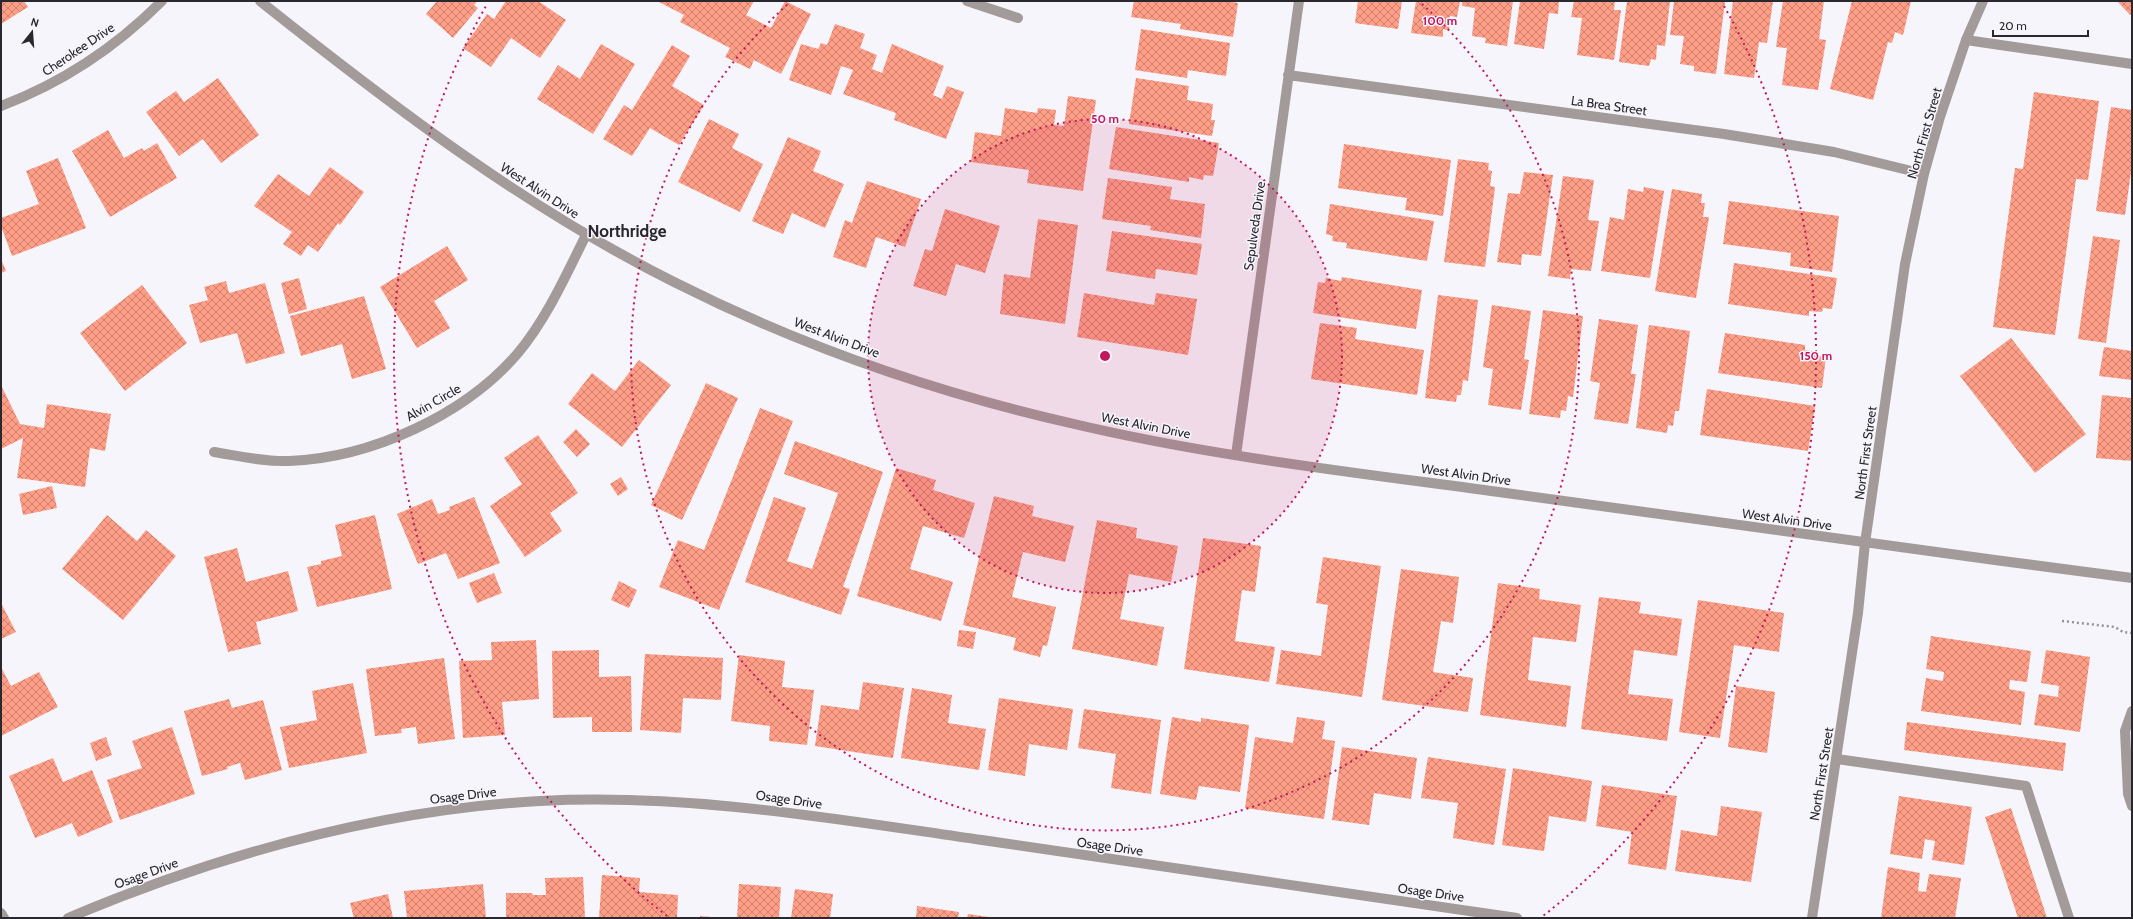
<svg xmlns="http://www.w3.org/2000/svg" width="2133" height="919" font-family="Cabin,sans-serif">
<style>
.building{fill:url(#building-cross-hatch)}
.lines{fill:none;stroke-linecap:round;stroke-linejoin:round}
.path{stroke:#949299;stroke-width:2.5;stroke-dasharray:2 3;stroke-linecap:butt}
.service{stroke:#a39a9a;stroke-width:10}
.minor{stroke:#a39a9a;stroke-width:10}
.tertiary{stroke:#a39a9a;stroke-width:10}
.ring{fill:none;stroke:#c2185b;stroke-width:2;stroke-dasharray:2 4}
.labels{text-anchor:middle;stroke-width:3;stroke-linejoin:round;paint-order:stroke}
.street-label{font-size:13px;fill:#2a282f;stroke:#f7f5fc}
.district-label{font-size:17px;font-weight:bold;fill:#2a282f;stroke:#f7f5fc}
.centre{fill:#c2185b;stroke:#f7f5fc;stroke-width:2}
.ring-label{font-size:12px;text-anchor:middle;font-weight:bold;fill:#c2185b;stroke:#f7f5fc;stroke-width:3;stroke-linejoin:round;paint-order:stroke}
</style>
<defs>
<pattern id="building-cross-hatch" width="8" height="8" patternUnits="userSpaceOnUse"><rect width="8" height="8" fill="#ff9e87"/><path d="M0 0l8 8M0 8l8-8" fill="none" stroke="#cf816f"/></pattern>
</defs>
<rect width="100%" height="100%" fill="#f7f5fc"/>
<path class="building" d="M1 1H24L28 7 1 24Z
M437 1H477L474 5 478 8 453 38 426 14Z
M506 1H538L566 20 540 58 511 38 491 67 463 48 487 14 494 19Z
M657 1H754L746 15 771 28 785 1 811 14 781 74 754 60 750 69 725 57 730 48 680 22 684 15Z
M1134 1H1226L1238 3 1233 37 1180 29 1181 24 1131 17Z
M1358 1H1402L1398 29 1355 23Z
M1416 1H1460L1457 17 1450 16 1449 30 1443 29V37L1411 33Z
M1462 1H1513L1507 46 1485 43 1486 38 1472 36 1475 8 1462 6Z
M1520 1H1559L1558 14 1549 13 1544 49 1514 44Z
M1574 1H1615L1614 10H1621L1614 60 1577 55 1582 18 1571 17Z
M1627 1H1670L1665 46 1657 45 1656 60 1651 59 1649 66 1619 62Z
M1674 1H1725L1716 74 1694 71V66L1680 64 1684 36 1670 35Z
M1733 1H1773L1767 43 1759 42 1754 78 1724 74Z
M1783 1H1824L1819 39 1826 40 1818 90 1782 85 1787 48 1776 47Z
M1852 1H1911L1903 35 1895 32 1892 43 1888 42 1873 100 1830 89Z
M2117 1H2132V14L2130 15Z
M835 24 865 34 860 48 877 55 872 69 882 73 892 44 944 66 933 95 942 99 947 86 964 92 946 139 894 120 896 113 843 94 853 70 841 66 831 95 789 80 801 44 818 49 821 43 827 45Z
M1141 29 1230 43 1226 76 1188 70 1187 78 1135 70Z
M601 44 635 64 593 134 537 99 558 65 580 79Z
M672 45 690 56 672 86 704 105 679 145 650 128 632 156 603 139 624 105 632 110Z
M218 78 259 135 221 163 203 139 179 156 146 112 176 91 184 102Z
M1136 78 1189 86 1187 100 1213 104 1211 120H1215L1212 136 1129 124Z
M2034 92 2099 101 2088 180 2076 179 2055 335 1993 327 2015 168 2023 169Z
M1068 96 1096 100 1083 191 1027 183 1029 170 971 162 975 132 1001 136 1005 108 1037 113 1038 108 1056 110 1054 125 1064 126Z
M2111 107 2132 110V165L2125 215 2096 211Z
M709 119 739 134 732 148 763 164 740 212 678 182Z
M1116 127 1219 143 1213 176 1204 175 1203 180 1189 177V182L1109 169Z
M108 130 124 158 142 148 144 151 157 143 177 178 110 217 72 151Z
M788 137 821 151 813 171 844 184 825 228 792 213 783 234 752 221Z
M1344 144 1451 160 1443 216 1405 210 1407 198 1338 188Z
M58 158 86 228 12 256 1 226V218L39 204 26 171Z
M1458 159 1489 163 1488 170 1492 171 1490 186 1495 187 1485 267 1444 262Z
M330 167 364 192 340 225 338 223 318 252 308 245 301 256 283 244 292 232 254 206 278 174 309 196Z
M1524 172 1553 175 1541 256 1522 254 1521 265 1497 262 1508 193 1520 194Z
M1563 176 1594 180 1588 220 1599 221 1591 271 1571 269 1570 279 1548 276Z
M1108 178 1172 187 1170 199 1205 204 1201 238 1150 230 1151 226 1102 219Z
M867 181 921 199 905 247 876 237 866 268 833 257 845 220 852 223Z
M1644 187 1664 191 1650 278 1601 271 1610 217 1624 220 1628 189 1643 192Z
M1672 189 1702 194 1701 203H1705L1703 217H1709L1696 298 1655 291Z
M1729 201 1839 216 1832 272 1790 266 1791 253 1723 244Z
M1330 204 1434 221 1427 261 1346 248 1347 243 1332 241 1333 236 1326 234Z
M945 209 1000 226 985 273 956 264 946 296 913 286 925 249 932 251Z
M1038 219 1078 225 1065 324 1000 314 1004 274 1030 278Z
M1112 231 1202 244 1197 275 1156 269 1155 279 1106 271Z
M2093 236 2120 240 2106 343 2078 339Z
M447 246 468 280 434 301 450 328 417 348 380 287Z
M1 259 6 271 1 273Z
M1734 263 1837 278 1832 309 1823 308 1822 312 1809 311V316L1728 304Z
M1342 277 1422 290 1416 329 1313 313 1318 282 1325 283 1326 278 1341 281Z
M299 278 307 309 289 314 281 283Z
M226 281 229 293 265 283 285 353 246 364 237 333 200 343 189 305 208 300 204 287Z
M142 285 187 343 125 391 80 333Z
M1084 293 1154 305 1156 293 1197 299 1188 355 1077 337Z
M1438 295 1478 300 1468 381 1463 380 1461 395H1457L1456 402 1425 398Z
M364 296 386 369 352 379 342 344 301 356 290 316Z
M1492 305 1531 311 1524 359 1529 360 1521 410 1488 405 1493 369 1483 367Z
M1543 310 1583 316 1573 397 1568 396 1566 411 1561 410 1560 418 1529 414Z
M1599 319 1638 325 1631 374H1636L1628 424 1594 419 1600 383 1590 381Z
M1320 323 1357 328 1355 339 1424 350 1417 395 1311 379Z
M1649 325 1690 331 1679 411H1675L1673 426 1668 425 1667 433 1636 428Z
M1725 333 1805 345V350L1818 352 1817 356 1826 357 1822 388 1718 373Z
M2011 338 2086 434 2035 473 1960 376Z
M2104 347 2132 351V380L2099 376Z
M639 360 671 385 622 447 568 404 592 373 615 391Z
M706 383 738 398 682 520 651 505Z
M1 385 20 424 44 428 47 404 111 414 105 451 90 448 85 487 17 478 23 438 1 449Z
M1707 389 1815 406 1808 451 1700 435Z
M2102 395 2132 398V461L2096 458Z
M760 408 793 421 719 610 659 587 678 540 704 550Z
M576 429 590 444 577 457 563 442Z
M538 435 578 493 550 513 562 531 525 557 490 506 522 484 504 458Z
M795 441 883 472 843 587 850 589 841 615 745 582 774 497 806 508 787 561 812 569 838 493 784 474Z
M896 468 936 480 933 490 975 503 964 538 923 526 910 569 953 582 941 621 857 596Z
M621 477 628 489 618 496 610 484Z
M52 486 57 508 23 515 19 494Z
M994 496 1034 506 1032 516 1074 526 1065 562 1023 552 1012 597 1056 607 1047 646 1043 645 1040 657 1013 650 1016 638 963 625Z
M474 497 500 563 458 579 446 553 418 564 397 514 432 499 438 514 450 510 449 507Z
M107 515 137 541 146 530 176 556 123 620 62 569Z
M375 515 392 589 317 607 307 567 321 564V561L342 556 335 525Z
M1097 520 1137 528 1136 538 1178 546 1171 582 1129 574 1120 619 1164 627 1157 666 1072 649Z
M1203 538 1261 546 1255 592 1242 590 1235 641 1275 647 1269 682 1184 669Z
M237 548 246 582 288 571 298 611 256 622 261 644 228 652 204 557Z
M1323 557 1381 566 1362 697 1276 684 1281 650 1321 656 1328 605 1316 603Z
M1401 569 1459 577 1453 623 1441 621 1433 672 1473 678 1468 712 1382 700Z
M494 573 502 593 477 603 469 583Z
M619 581 637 590 629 608 611 600Z
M1498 583 1540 589 1539 599 1581 605 1576 642 1533 637 1528 680 1571 686 1566 727 1480 715Z
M1599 597 1641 602 1639 613 1682 619 1677 656 1634 650 1628 694 1673 699 1667 741 1581 729Z
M1698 600 1784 613 1779 652 1734 645 1720 738 1679 732Z
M1 603 16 632 1 639Z
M959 630 976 632 973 649 957 646Z
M1931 636 2031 651 2027 682 2010 680 2009 689 2025 692 2021 725 1921 711 1926 678 1943 681 1944 672 1926 669Z
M536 640 539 699 502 702 505 735 463 738 459 661 492 660 491 642Z
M599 650V677L631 676 632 732H592V717L553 718 552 651Z
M2046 650 2090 657 2080 732 2034 725 2039 694 2058 697 2059 686 2041 683Z
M645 654 723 658 721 700 683 698 681 733 640 730Z
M739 655 785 661 782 687 814 690 807 745 769 741 770 726 731 721Z
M444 658 455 739 418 744 416 727 401 729 402 733 375 736 366 669Z
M1 667 11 686 39 672 58 707 1 736Z
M863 682 904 688 893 758 815 746 821 705 859 710Z
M353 683 367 753 289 768 280 727 317 720 312 691Z
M1736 686 1775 692 1767 753 1728 747Z
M912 688 952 695 948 723 986 729 979 770 901 758Z
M999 698 1073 709 1067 750 1029 744 1025 776 988 770Z
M229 699 232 708 263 700 282 770 245 780 240 763 227 767 228 769 202 776 184 711Z
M1084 709 1161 720 1151 794 1111 788 1116 754 1078 748Z
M1172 717 1201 722V718L1249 725 1240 792 1199 786 1196 800 1160 794Z
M1297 717 1325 721 1322 739 1335 741 1324 819 1245 808 1255 737 1293 743Z
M1907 722 2066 743 2063 771 1904 750Z
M172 727 195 794 120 820 107 780 142 768 132 741Z
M106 737 112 755 96 761 90 743Z
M1342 747 1417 758 1411 799 1374 793 1369 825 1332 820Z
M1428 757 1506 769 1494 845 1453 838 1458 803 1421 798Z
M53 758 63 782 92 770 113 822 78 837 72 823 35 838 9 776Z
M1513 768 1592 781 1586 822 1549 816 1544 851 1502 845Z
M1602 785 1677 796 1666 870 1628 864 1632 832 1596 826Z
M1899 796 1972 807 1964 865 1932 860 1935 841 1925 839 1922 859 1890 854Z
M1721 806 1762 812 1751 882 1675 871 1681 830 1717 836Z
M2011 808 2047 918H2018L1985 817Z
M1888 867 1920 873 1918 891 1926 892 1929 874 1961 878 1955 918H1881Z
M602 875 640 878 639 892 678 895 677 918H599Z
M583 877 585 918H506V893H532L533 895H546L545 878Z
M483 884 486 918H407L404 891Z
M739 884 781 887 779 918H737Z
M795 889 833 894 830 918H791Z
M388 894 393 918H354L350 903Z
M917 906 959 912 958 918H916Z
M968 914 989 917V918H967Z
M700 916 712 917V918H700Z"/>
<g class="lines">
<path class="path" d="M2062 621 2115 627 2123 632 2132 633"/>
<path class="service" d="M1966 40 2132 64
M2132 711 2125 731 2128 794 2132 806
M1837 759 2026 786 2069 918"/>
<path class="minor" d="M967 1 1018 18
M1288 75 1724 134 1834 152 1924 174
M1 106C62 83 116 47 162 1
M214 452C239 456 264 462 289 461 371 458 465 415 518 353 547 318 566 275 586 235
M1236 455 1299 1
M1 913 4 918
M68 918C218 855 376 810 540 801 689 793 835 819 982 840 1160 866 1339 892 1517 918
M1812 918 1858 613 1865 543 1905 264 1924 174 1940 117 1966 40 1983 1"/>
<path class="tertiary" d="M260 1C391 105 524 207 674 282 799 345 934 392 1070 423 1213 457 1360 473 1506 493 1714 522 1923 551 2132 578"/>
</g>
<circle cx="1105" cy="356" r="237" fill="#c2185b" fill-opacity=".12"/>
<g class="ring">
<circle cx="1105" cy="356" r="237"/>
<path d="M1422 4A474 474 0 1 1 788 4"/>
<path d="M667 916A711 711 0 0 1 486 6M1724 6A711 711 0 0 1 1543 916"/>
</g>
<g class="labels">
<g class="street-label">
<text transform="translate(78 49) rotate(-34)" y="5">Cherokee Drive</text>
<text transform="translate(1609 105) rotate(8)" y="5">La Brea Street</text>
<text transform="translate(1924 133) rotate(-74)" y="5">North First Street</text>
<text transform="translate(540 190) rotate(33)" y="5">West Alvin Drive</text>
<text transform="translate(1254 226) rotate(-82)" y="5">Sepulveda Drive</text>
<text transform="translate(837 337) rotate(21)" y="5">West Alvin Drive</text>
<text transform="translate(433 402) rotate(-30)" y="5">Alvin Circle</text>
<text transform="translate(1146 425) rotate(11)" y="5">West Alvin Drive</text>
<text transform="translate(1865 453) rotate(-82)" y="5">North First Street</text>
<text transform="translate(1466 474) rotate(8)" y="5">West Alvin Drive</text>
<text transform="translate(1787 519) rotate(8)" y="5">West Alvin Drive</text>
<text transform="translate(1821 774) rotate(-81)" y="5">North First Street</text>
<text transform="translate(463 795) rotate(-7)" y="5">Osage Drive</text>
<text transform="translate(789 799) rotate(8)" y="5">Osage Drive</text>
<text transform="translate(1110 846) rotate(8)" y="5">Osage Drive</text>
<text transform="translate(146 873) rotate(-20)" y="5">Osage Drive</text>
<text transform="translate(1431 892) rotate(8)" y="5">Osage Drive</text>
</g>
<g class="district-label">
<text x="627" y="237">Northridge</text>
</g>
</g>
<circle cx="1105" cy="356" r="6" class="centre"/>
<g class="ring-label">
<text x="1440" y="25">100 m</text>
<text x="1105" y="123">50 m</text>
<text x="1816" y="360">150 m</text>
</g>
<rect width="2133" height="919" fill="none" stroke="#2a282f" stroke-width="4"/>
<g transform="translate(32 32) rotate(17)" stroke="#f7f5fc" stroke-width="3" paint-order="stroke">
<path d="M0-3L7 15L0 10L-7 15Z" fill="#2a282f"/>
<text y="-6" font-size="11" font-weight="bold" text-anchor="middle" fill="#2a282f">N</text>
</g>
<path d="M1993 30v6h95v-6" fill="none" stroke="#2a282f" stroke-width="2"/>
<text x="1999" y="30" font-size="12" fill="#2a282f" stroke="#f7f5fc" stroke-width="3" paint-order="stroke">20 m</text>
</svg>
